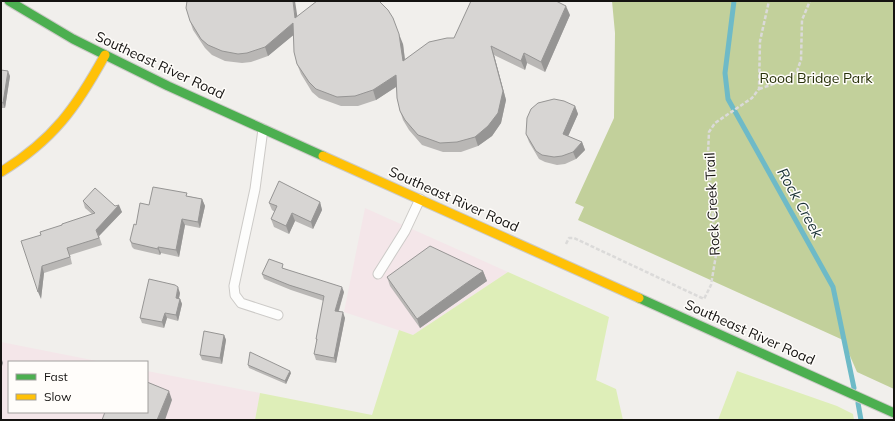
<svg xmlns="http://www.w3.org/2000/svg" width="895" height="421" font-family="Mulish,sans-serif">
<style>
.industrial{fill:#f4e6e9}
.green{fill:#deeeb8}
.forest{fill:#c2d09b}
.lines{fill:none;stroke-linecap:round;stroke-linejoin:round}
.stream{stroke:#6ebac7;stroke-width:5}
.lane-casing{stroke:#cccac7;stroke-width:11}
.fast-casing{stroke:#cccac7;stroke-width:11}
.slow-casing{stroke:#cccac7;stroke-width:11}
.path{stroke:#dbdad9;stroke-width:2.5;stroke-dasharray:4 2;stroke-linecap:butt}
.lane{stroke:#fdfdfc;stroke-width:9}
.fast{stroke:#4caf50;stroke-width:9}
.slow{stroke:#ffc107;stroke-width:9}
.wall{fill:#b9b7b5}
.shaded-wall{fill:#969594}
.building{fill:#d7d5d3;stroke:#969594}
.labels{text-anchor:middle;stroke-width:3;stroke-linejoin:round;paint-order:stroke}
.street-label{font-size:14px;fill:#151311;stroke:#fffdfa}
.park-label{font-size:14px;fill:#273109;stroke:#fffdfa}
.water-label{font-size:15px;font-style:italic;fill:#183034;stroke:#fffdfa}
</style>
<rect width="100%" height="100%" fill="#f1efec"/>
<path class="industrial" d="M365 208 508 272 413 335 344 312Z
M1 342 102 362H9V412H147V371L260 393 255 420H1Z"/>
<path class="green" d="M508 272 609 317 596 380 616 389 623 420H255L260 393 372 415 399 330 413 335Z
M737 371 837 406 853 414 854 420H718Z"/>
<path class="forest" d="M612 1H894V389L857 372 843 340 578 220 584 207 575 203 614 118 615 33Z"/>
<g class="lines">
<path class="stream" d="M734 1 725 73 728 99 833 287 854 388
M858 403 861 420"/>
<g class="lane-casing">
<path id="lane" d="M263 129 255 189 234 286 235 295 241 303 278 315
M378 274 405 231 420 199"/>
</g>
<g class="fast-casing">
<path id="fast" d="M9 1 73 39 168 86 323 156
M639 298 894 413"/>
</g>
<g class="slow-casing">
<path id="slow" d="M323 156 639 298
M1 172C53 140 76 108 105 55"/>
</g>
<path class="path" d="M759 89 788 79 797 71 801 60 802 20 810 1
M566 244 569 238H574L704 299 711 285 716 255 708 153 709 132 715 123 752 98 759 89 760 41 769 1"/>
<use href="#lane" class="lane"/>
<use href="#fast" class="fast"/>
<use href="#slow" class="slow"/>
</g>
<path class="wall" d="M570 15 545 72 527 63 525 70 494 55 506 100 501 123 492 136 478 146 461 152H443L422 145 409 130 403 120 400 111 396 87 376 100 358 106H341L319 98 312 92 301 74 297 64 293 35 268 56 251 62 242 63 225 61 212 55 205 48 193 30 190 21 297 16 403 44 405 59 454 38Z
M1 70 10 76 5 108H1Z
M575 106 578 114 568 136 582 142 585 150 576 159 565 164 557 165 545 162 539 159 529 142 526 134Z
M188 196 202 199 205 206 200 228 185 225 179 257 161 253 160 255 134 249 132 247 130 240 136 225 149 205Z
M83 201 115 206 122 212 99 236 102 245 70 255 72 264 44 273 41 299V235L62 225 92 214 85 208Z
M320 202 322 210 313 229 295 221 289 234 274 227 271 219 275 212 272 210 269 203Z
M285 269 344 292 339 311 345 318 336 363 316 360 314 354 317 342 316 339 324 301 291 290 264 279 262 274Z
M483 271 487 281 420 328 390 286 387 277Z
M180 293 179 298 180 299 182 304 178 321 167 318 164 328 142 323 140 318Z
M224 335 226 340 222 364 202 360 200 355Z
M248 365 291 373 286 384 249 368Z"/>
<path class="shaded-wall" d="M293 1H295L299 27 295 18Z
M566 6 570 15 545 72 541 62Z
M293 23 296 33 268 56 265 47Z
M399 34 403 44 406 70 403 61Z
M491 46 494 55 506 100 501 123 492 136 478 146 475 137Z
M524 53 527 63 525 70 521 61Z
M8 71 10 76 5 108 3 103Z
M396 75 399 85 376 100 373 90Z
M575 106 578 114 566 141 563 134Z
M582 142 585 150 576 159 573 152Z
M202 199 205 206 200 228 198 222Z
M320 202 322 210 313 229 311 222Z
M119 205 122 212 99 236 96 230Z
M292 213 295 221 289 234 286 226Z
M182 219 185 225 179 257 176 250Z
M158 247 161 253 160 255 158 249Z
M42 266 44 273 41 299 38 292Z
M483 271 487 281 420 328 417 319Z
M178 287 180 293 178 303 176 298Z
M342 287 344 292 337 316 335 311Z
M180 299 182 304 178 321 176 315Z
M343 312 345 318 336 363 334 358Z
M165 313 167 318 164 328 162 322Z
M224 335 226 340 222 364 220 358Z
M1 357 3 363 1 369Z
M290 371 291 373 286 384 285 381Z
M169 391 172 400 165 420H157Z"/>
<path class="building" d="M187 1H293L295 18 317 1H379L388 10 393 18 399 34 403 61 429 42 447 38H454L471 1H556L566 6 541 62 524 53 521 61 491 46 503 91 498 113 488 126 475 137 457 142 440 143 418 135 405 120 400 111 397 98 396 75 373 90 355 96 337 97 316 89 309 82 297 64 294 52 293 23 265 47 247 53 238 54 222 51 208 45 201 39 190 21 186 8Z
M1 70 8 71 3 103 1 102Z
M554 99 564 101 575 106 563 134 582 142 573 152 562 156 554 157 542 155 536 151 526 134 527 118 531 109 538 103Z
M279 181 320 202 311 222 292 213 286 226 271 219 277 206 269 203Z
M153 187 187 193 186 196 202 199 198 222 182 219 176 250 158 247V249L132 243 130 240 134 224 136 225 140 203 149 205Z
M95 188 115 206 119 205 96 230 99 238 67 248 70 257 42 266 38 292 21 241 41 235 40 232 62 225V224L95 213 83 201Z
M430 246 483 271 417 319 387 277Z
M269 259 283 264 282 268 342 287 335 311 343 312 334 358 314 354 317 339H316L324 296 289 285 262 274Z
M149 279 175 285 178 287 176 298 180 299 176 315 165 313 162 322 140 318Z
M204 331 224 335 220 358 200 355Z
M250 352 290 371 285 381 248 365Z
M147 382 169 391 157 420H102L105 412H147Z"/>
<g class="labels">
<g class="street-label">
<text transform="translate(160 65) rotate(25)" y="5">Southeast River Road</text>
<text transform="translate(454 199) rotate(24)" y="5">Southeast River Road</text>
<text transform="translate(712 204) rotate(-93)" y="5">Rock Creek Trail</text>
<text transform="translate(750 332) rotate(24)" y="5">Southeast River Road</text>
</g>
<g class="park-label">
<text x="816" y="83">Rood Bridge Park</text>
</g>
<g class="water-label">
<text transform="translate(800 203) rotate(61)" y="5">Rock Creek</text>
</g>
</g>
<rect width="895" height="421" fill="none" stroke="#151311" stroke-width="4"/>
<rect x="8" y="361" width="140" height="52" fill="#fffdfa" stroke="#a19f9d"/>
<rect x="16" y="374" width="20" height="6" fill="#4caf50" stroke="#a19f9d"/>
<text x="44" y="381" font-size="12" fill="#151311">Fast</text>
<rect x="16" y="394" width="20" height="6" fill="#ffc107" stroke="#a19f9d"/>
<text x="44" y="401" font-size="12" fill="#151311">Slow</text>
</svg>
